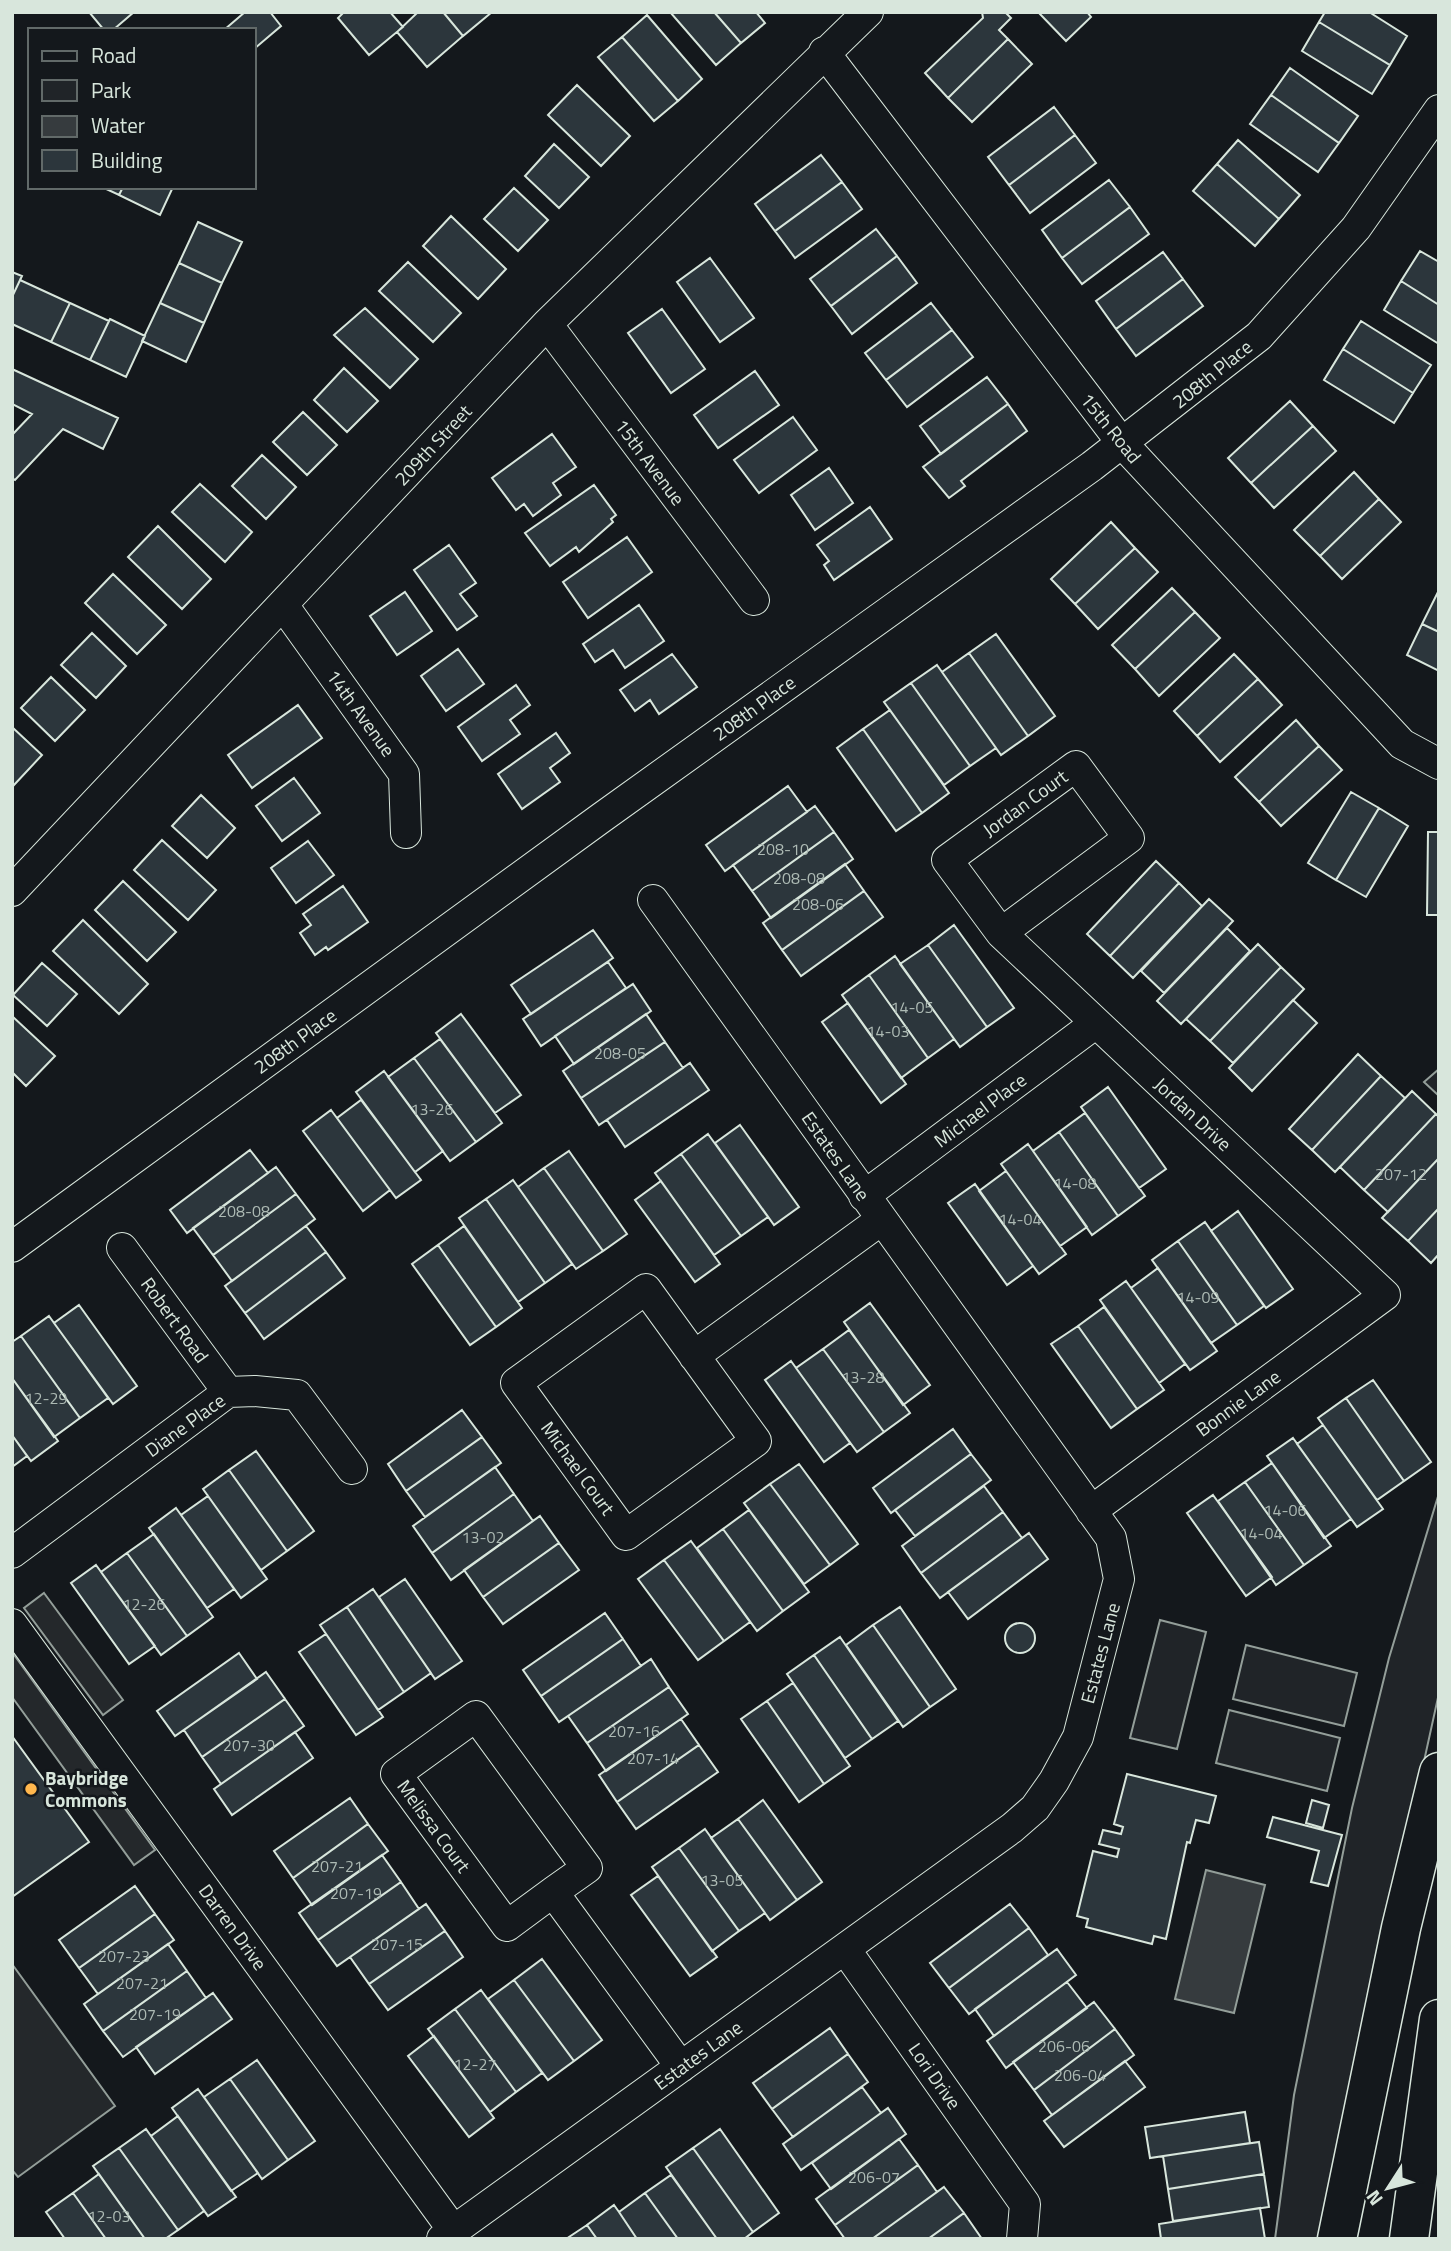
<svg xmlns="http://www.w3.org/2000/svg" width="1451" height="2251" font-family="'Titillium Web',sans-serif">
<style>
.green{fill:#202428;stroke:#939e99;stroke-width:2}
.parking{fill:#24282b;stroke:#939e99;stroke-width:2}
.water{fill:#363b3e;stroke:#939e99;stroke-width:2}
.building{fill:#2c363c;stroke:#d8e6dc;stroke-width:2}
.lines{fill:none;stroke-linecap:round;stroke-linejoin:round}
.minor-casing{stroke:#d8e6dc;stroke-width:32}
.motorway-casing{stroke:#d8e6dc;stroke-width:41}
.minor{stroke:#14181c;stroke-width:30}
.motorway{stroke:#14181c;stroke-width:38}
.poi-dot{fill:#ffb74d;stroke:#14181c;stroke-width:2.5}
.labels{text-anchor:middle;stroke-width:5;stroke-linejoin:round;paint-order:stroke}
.number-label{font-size:16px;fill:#adbab4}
.street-label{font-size:19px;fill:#d8e6dc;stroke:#14181c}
.poi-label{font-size:19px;font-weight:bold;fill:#d8e6dc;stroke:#14181c;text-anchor:start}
</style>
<rect width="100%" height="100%" fill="#14181c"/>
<path class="green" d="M1439 1069V1096L1424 1082Z
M1439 1493V1693L1319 2239H1275L1294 2095 1352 1808 1389 1658Z
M1160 1620 1206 1632 1177 1749 1130 1738Z
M1246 1645 1357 1673 1344 1726 1233 1699Z
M1229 1710 1340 1738 1327 1791 1216 1763Z"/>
<path class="parking" d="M44 1593 123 1700 103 1715 24 1608Z
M12 1652 155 1850 134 1865 12 1697Z
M12 1964 115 2106 18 2177 12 2170Z"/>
<path class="water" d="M1206 1870 1265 1885 1234 2013 1175 1999Z"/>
<path class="building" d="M89 12H134L113 30H104Z
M245 12H270L281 26 254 49V30H224Z
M344 12H390L403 27 369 55 338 18Z
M418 12H443L463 36 427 67 397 32Z
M443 12H492L463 36Z
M670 12H714L741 43 716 65Z
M714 12H756L765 23 741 43Z
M982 12H1005L1011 18 999 30 1008 39 948 98 925 73 983 18Z
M1038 12H1087L1091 17 1066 41Z
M1325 12H1369L1407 36 1390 65 1319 22Z
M647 15 702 79 678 101 622 37Z
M1319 22 1390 65 1372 94 1302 51Z
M622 37 678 101 654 121 598 57Z
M1008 39 1032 64 972 122 948 98Z
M1290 68 1358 116 1339 143 1271 95Z
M577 85 630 136 601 166 548 115Z
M1271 95 1339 143 1318 172 1250 124Z
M1054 107 1075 135 1009 185 988 157Z
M1075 135 1096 163 1030 213 1009 185Z
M1238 140 1300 195 1279 219 1217 164Z
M554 144 589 177 559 208 525 176Z
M821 155 842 182 775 231 755 204Z
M1217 164 1279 219 1255 246 1193 191Z
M1109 180 1130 207 1062 258 1042 230Z
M842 182 862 209 795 258 775 231Z
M102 187H123L119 195Z
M123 187H173L160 215 119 195Z
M514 188 548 220 518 251 484 219Z
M1130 207 1149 234 1082 284 1062 258Z
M451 216 506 269 478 299 423 246Z
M198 222 242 242 222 283 179 263Z
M876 229 897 256 831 306 810 279Z
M1420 251 1439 262V305L1401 281Z
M1163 252 1183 279 1116 329 1096 301Z
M897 256 917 283 852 334 831 306Z
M710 258 754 318 720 342 677 282Z
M408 262 461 313 433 342 379 291Z
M179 263 222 283 204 323 160 303Z
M12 272 22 276 12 297Z
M1183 279 1203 306 1136 356 1116 329Z
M20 280 70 303 51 342 12 324V297Z
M1401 281 1439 305V344L1384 310Z
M70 303 109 321 90 360 51 342Z
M160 303 204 323 186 362 142 341Z
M931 303 952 330 886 380 865 353Z
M365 308 418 359 390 388 334 335Z
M662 309 705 369 671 393 628 333Z
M110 319 145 336 126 377 90 360Z
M1361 321 1431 365 1413 393 1343 349Z
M952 330 973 357 907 407 886 380Z
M1343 349 1413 393 1394 423 1324 380Z
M344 368 378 401 347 432 314 400Z
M12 369 118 418 103 449 63 429 15 480 12 478V435L32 414 12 404Z
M755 371 779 405 718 448 694 415Z
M987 377 1008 404 941 454 920 426Z
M1290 401 1313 426 1251 483 1228 458Z
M1008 404 1027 431 961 481 965 486 949 498 923 467Z
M303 412 337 445 307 475 273 442Z
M793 417 817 450 759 493 734 460Z
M1313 426 1336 451 1274 508 1251 483Z
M552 434 576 467 553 483 561 495 533 516 524 504 516 510 492 478Z
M262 455 296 487 266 519 232 486Z
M829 468 853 503 815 530 791 495Z
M1354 472 1379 499 1320 556 1294 530Z
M200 484 252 532 225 562 172 512Z
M594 485 616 515 611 519 613 522 579 552 576 547 550 566 525 533Z
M1379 499 1401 522 1342 579 1320 556Z
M870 507 892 539 834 580 824 565 829 561 817 545Z
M1111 522 1135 548 1075 604 1051 579Z
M158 526 211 579 182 609 128 557Z
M627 537 652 572 588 618 563 582Z
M449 545 476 583 460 594 477 616 457 630 414 570Z
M1135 548 1158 572 1098 629 1075 604Z
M113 574 166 625 137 654 85 603Z
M1172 588 1195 612 1135 669 1112 645Z
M405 592 432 631 397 655 370 616Z
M1438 592 1439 593V632L1422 624Z
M639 605 664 641 625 668 613 650 595 662 583 644Z
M1195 612 1220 638 1159 696 1135 669Z
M1422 624 1439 632V671L1407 655Z
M92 633 126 666 96 698 61 665Z
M996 634 1055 716 1028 736 969 653Z
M458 649 484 684 446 711 421 676Z
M969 653 1028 736 1001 755 942 672Z
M672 654 697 687 659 714 650 700 635 711 620 690Z
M1234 654 1258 679 1197 736 1174 711Z
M937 665 996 748 970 766 911 683Z
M51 677 85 710 55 741 21 708Z
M1258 679 1282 705 1220 762 1197 736Z
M911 683 970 766 944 785 884 702Z
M516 685 530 705 510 720 520 734 482 761 458 727Z
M298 705 322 738 252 788 228 755Z
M890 710 949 793 922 813 863 729Z
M1296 720 1319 746 1259 802 1235 777Z
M12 727 42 755 14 785 12 783Z
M863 729 922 813 896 831 837 748Z
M556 733 570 753 550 768 560 782 522 809 498 774Z
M1319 746 1342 770 1281 826 1259 802Z
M294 778 320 813 282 841 256 806Z
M788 786 807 812 725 871 706 845Z
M1351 792 1379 808 1336 880 1308 863Z
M201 795 235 828 207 858 172 826Z
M815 806 834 832 752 891 733 865Z
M1379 808 1408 826 1366 897 1336 880Z
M834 832 853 859 771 918 752 891Z
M1428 832H1439V915H1427Z
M162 840 216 890 188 920 134 870Z
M308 841 334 875 296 903 271 868Z
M1156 861 1179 883 1110 956 1087 934Z
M845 864 864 891 782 950 763 923Z
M123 881 176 932 147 961 95 910Z
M1179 883 1202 906 1133 978 1110 956Z
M343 886 368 922 328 950 326 947 315 955 300 933 311 925 303 914Z
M864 891 883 917 801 976 782 950Z
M1209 899 1233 921 1164 993 1141 971Z
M83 920 148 984 119 1014 53 951Z
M954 925 1014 1008 987 1027 928 945Z
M1227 928 1250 951 1181 1024 1157 1001Z
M593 930 613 958 531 1014 511 985Z
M1258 944 1281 967 1210 1041 1186 1019Z
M928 945 987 1027 960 1047 900 964Z
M895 956 954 1039 928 1058 869 975Z
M608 962 626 988 541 1046 523 1019Z
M42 963 77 994 47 1026 13 995Z
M1281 967 1304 989 1233 1063 1210 1041Z
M869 975 928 1058 901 1078 842 995Z
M633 984 651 1011 574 1064 555 1036Z
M1293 1000 1317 1023 1252 1091 1229 1068Z
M848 1003 906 1084 881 1103 822 1022Z
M461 1014 521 1095 495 1113 436 1033Z
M646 1014 665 1042 581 1098 563 1071Z
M12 1016 55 1056 26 1086 12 1072Z
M440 1039 502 1123 476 1142 414 1058Z
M665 1042 683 1068 599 1125 581 1098Z
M1358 1054 1381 1076 1312 1150 1289 1129Z
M414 1058 476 1142 450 1161 388 1077Z
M690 1063 709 1090 625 1147 607 1120Z
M384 1071 443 1151 415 1172 356 1092Z
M1381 1076 1405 1098 1335 1172 1312 1150Z
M1108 1087 1166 1169 1139 1188 1081 1107Z
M1412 1091 1436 1114 1364 1190 1340 1167Z
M361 1100 421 1180 396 1198 337 1118Z
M331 1110 390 1190 363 1211 303 1131Z
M1085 1113 1145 1196 1118 1216 1059 1132Z
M1436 1114 1439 1117V1158L1388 1212 1364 1190Z
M740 1125 799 1207 774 1225 715 1143Z
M1059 1132 1118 1216 1092 1235 1033 1151Z
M708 1134 768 1217 741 1236 681 1154Z
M1028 1144 1087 1227 1060 1246 1001 1164Z
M250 1150 268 1173 187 1233 170 1210Z
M569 1151 627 1234 603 1251 544 1168Z
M681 1154 741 1236 714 1255 655 1173Z
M1439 1158V1208L1408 1241 1382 1218Z
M276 1167 296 1194 213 1255 193 1228Z
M544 1168 603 1251 576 1269 518 1187Z
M1006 1171 1066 1254 1039 1274 979 1191Z
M513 1180 572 1264 545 1283 486 1199Z
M661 1181 720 1264 695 1282 635 1200Z
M975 1184 1033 1266 1007 1285 948 1203Z
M296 1194 315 1219 232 1281 213 1255Z
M486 1199 545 1283 518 1302 459 1218Z
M1439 1208V1254L1431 1263 1408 1241Z
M1238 1211 1293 1289 1266 1308 1211 1231Z
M1205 1222 1264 1306 1237 1325 1178 1241Z
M306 1226 326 1252 245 1313 225 1286Z
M464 1226 522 1308 496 1327 438 1245Z
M1178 1241 1237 1325 1211 1343 1152 1260Z
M438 1245 496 1327 470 1345 412 1264Z
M326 1252 345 1278 264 1339 245 1313Z
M1158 1268 1217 1351 1190 1370 1131 1288Z
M1126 1281 1185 1364 1159 1383 1100 1300Z
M870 1303 930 1385 903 1405 844 1322Z
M79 1305 137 1386 113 1404 54 1323Z
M1104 1307 1164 1390 1137 1409 1078 1326Z
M49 1316 108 1398 80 1418 21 1336Z
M1078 1326 1137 1409 1111 1428 1051 1344Z
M849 1330 910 1413 884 1432 823 1349Z
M21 1336 80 1418 54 1437 12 1378V1342Z
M823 1349 884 1432 857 1452 796 1368Z
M791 1361 850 1443 824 1462 765 1380Z
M12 1378 58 1441 31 1461 12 1435Z
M1373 1380 1431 1462 1404 1481 1346 1398Z
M1346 1398 1404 1481 1377 1500 1318 1418Z
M462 1410 482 1437 406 1491 388 1464Z
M1323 1425 1383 1509 1357 1527 1297 1444Z
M953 1429 971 1454 891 1513 873 1488Z
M12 1435 27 1456 12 1467Z
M482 1437 501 1463 425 1517 406 1491Z
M1293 1438 1351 1519 1324 1538 1267 1456Z
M256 1451 314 1531 287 1551 229 1470Z
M971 1454 991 1480 915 1536 895 1510Z
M1272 1463 1331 1546 1304 1565 1245 1482Z
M799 1464 858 1544 830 1565 770 1484Z
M495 1467 514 1494 432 1553 413 1526Z
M229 1470 287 1551 261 1570 203 1489Z
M1245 1482 1304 1565 1276 1585 1218 1501Z
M770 1484 830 1565 804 1584 744 1503Z
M984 1486 1003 1512 921 1573 902 1546Z
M514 1494 533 1521 451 1580 432 1553Z
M1213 1495 1272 1577 1246 1596 1187 1513Z
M208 1496 267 1579 241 1598 181 1515Z
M176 1508 234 1589 207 1608 149 1528Z
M749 1510 809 1592 783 1611 723 1529Z
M1003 1512 1022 1538 940 1598 921 1573Z
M540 1516 559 1543 483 1597 464 1570Z
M723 1529 783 1611 757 1631 697 1548Z
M1029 1533 1048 1559 968 1619 948 1592Z
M154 1534 213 1617 187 1636 127 1553Z
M691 1541 750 1622 724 1641 664 1560Z
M559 1543 579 1570 503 1624 483 1597Z
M127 1553 187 1636 161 1655 101 1572Z
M664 1560 724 1641 698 1660 638 1579Z
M96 1565 155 1646 129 1664 71 1583Z
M405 1579 462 1661 435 1679 379 1597Z
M373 1589 431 1673 404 1692 347 1607Z
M347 1607 404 1692 378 1710 320 1625Z
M900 1607 956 1689 930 1707 873 1625Z
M605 1613 623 1639 541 1696 523 1670Z
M1005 1638a15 15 0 1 1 30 0a15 15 0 1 1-30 0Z
M873 1625 930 1707 903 1727 846 1645Z
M326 1634 383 1717 356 1735 299 1652Z
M840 1637 898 1721 872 1739 814 1655Z
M623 1639 641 1666 559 1722 541 1696Z
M239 1653 257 1679 175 1736 157 1711Z
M814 1655 872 1739 845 1758 787 1674Z
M651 1659 669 1687 587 1743 568 1716Z
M266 1672 285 1699 202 1757 184 1730Z
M793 1683 850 1766 824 1784 767 1701Z
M669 1687 688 1714 606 1771 587 1743Z
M285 1699 304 1726 221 1784 202 1757Z
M767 1701 824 1784 799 1802 741 1719Z
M681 1719 699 1745 617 1802 599 1775Z
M295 1732 313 1758 232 1815 214 1789Z
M12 1736 89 1842 12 1897Z
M699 1745 718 1772 636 1829 617 1802Z
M1127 1774 1216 1796 1209 1823 1196 1820 1190 1843 1187 1842 1166 1939 1154 1936 1152 1944 1086 1927 1088 1919 1077 1916 1093 1851 1117 1857 1119 1849 1099 1844 1103 1830 1121 1834 1123 1827 1114 1824Z
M350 1798 368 1824 293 1878 274 1851Z
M763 1800 822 1882 797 1900 738 1819Z
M1312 1800 1329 1805 1323 1828 1306 1823Z
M1273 1817 1342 1835 1328 1886 1311 1882 1319 1851 1267 1837Z
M738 1819 797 1900 770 1920 711 1838Z
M368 1824 388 1851 312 1905 293 1878Z
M705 1829 765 1913 739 1931 679 1848Z
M679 1848 739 1931 712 1951 652 1867Z
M382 1855 401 1882 318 1940 299 1913Z
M658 1876 717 1957 690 1976 631 1895Z
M401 1882 419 1909 337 1966 318 1940Z
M135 1886 155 1914 79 1968 59 1940Z
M426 1904 445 1931 369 1984 350 1957Z
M1010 1904 1029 1928 949 1988 930 1963Z
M155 1914 174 1940 98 1994 79 1968Z
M1029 1928 1048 1955 969 2014 949 1988Z
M445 1931 463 1957 388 2010 369 1984Z
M168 1944 187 1971 103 2031 84 2004Z
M1057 1949 1076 1975 994 2036 975 2009Z
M542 1959 602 2040 574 2061 514 1980Z
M187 1971 206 1998 123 2057 103 2031Z
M514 1980 574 2061 548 2080 488 1999Z
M1067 1982 1087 2008 1006 2068 987 2041Z
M481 1990 542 2073 516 2092 455 2009Z
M213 1993 232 2019 155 2074 136 2047Z
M1094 2002 1115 2029 1034 2090 1013 2062Z
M455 2009 516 2092 490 2112 428 2029Z
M830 2028 848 2054 772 2109 753 2083Z
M1115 2029 1134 2055 1052 2115 1034 2090Z
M434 2036 494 2118 469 2137 408 2056Z
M848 2054 868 2082 793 2137 772 2109Z
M257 2060 315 2141 288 2160 230 2079Z
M1125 2061 1145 2087 1064 2147 1044 2121Z
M230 2079 288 2160 262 2179 204 2097Z
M862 2087 881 2113 801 2170 783 2144Z
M198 2089 258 2173 231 2191 172 2108Z
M888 2108 906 2134 831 2189 812 2163Z
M1245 2112 1250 2143 1150 2158 1145 2127Z
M178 2116 236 2197 208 2216 151 2136Z
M146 2129 204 2211 178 2230 119 2148Z
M720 2129 779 2213 753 2232 693 2148Z
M899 2139 918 2165 835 2225 816 2199Z
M1259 2142 1264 2174 1168 2189 1163 2156Z
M119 2148 178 2230 165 2239H145L93 2166Z
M693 2148 753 2232 744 2239H717L666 2167Z
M918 2165 937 2192 872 2239H845L835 2225Z
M99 2174 145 2239H106L73 2193Z
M1264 2174 1269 2207 1173 2221 1168 2189Z
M671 2175 717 2239H678L645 2193Z
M944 2187 964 2213 928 2239H872Z
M73 2193 106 2239H65L46 2212Z
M645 2193 678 2239H637L619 2212Z
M614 2205 619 2212 637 2239H597L587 2225Z
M1260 2208 1265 2239H1161L1159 2224Z
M964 2213 982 2239H928Z
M587 2225 597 2239H566Z"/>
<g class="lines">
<g class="minor-casing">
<path id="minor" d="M824 52 1122 443 1402 744 1439 764
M547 324 754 600
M283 605 404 774 406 833
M12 891 547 324 868 12
M1001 933 1129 838 1076 766 947 860 1001 933 1385 1295 1091 1511
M864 1196 1096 1023
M12 1247 601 818 1092 466 1259 336 1356 228 1439 110
M122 1248 228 1392
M646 1289 756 1441 626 1535 516 1383Z
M694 1356 881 1220
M12 1553 228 1392 255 1391 297 1395 352 1469
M12 1624 453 2230
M553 1892 587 1868 476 1716 396 1774 507 1926 553 1892 681 2067
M845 1949 1025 2204 1022 2239
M442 2239 1012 1828 1035 1808 1054 1781 1078 1737 1119 1579 1111 1538 653 900"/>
</g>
<g class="motorway-casing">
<path id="motorway" d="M1337 2239 1401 1928 1439 1772
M1409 2239 1439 2019"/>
</g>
<use href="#minor" class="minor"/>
<use href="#motorway" class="motorway"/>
</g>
<circle class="poi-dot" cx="31" cy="1789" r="7"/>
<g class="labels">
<g class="number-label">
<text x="783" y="855">208-10</text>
<text x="799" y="884">208-08</text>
<text x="818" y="910">208-06</text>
<text x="912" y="1013">14-05</text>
<text x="888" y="1037">14-03</text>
<text x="620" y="1059">208-05</text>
<text x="432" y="1115">13-26</text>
<text x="1401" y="1180">207-12</text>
<text x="1075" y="1189">14-08</text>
<text x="244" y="1217">208-08</text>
<text x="1020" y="1225">14-04</text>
<text x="1198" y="1303">14-09</text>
<text x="863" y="1383">13-28</text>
<text x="46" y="1404">12-29</text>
<text x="1285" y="1516">14-06</text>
<text x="1261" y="1539">14-04</text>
<text x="483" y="1543">13-02</text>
<text x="144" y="1610">12-26</text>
<text x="634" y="1737">207-16</text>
<text x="249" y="1751">207-30</text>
<text x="653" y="1764">207-14</text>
<text x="337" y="1872">207-21</text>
<text x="722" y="1886">13-05</text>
<text x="356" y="1899">207-19</text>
<text x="397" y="1950">207-15</text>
<text x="124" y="1962">207-23</text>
<text x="142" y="1989">207-21</text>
<text x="155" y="2020">207-19</text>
<text x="1064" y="2052">206-06</text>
<text x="475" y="2070">12-27</text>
<text x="1080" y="2081">206-04</text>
<text x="874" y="2183">206-07</text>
<text x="109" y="2222">12-03</text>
</g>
<g class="street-label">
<text transform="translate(1212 374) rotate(-39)" y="7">208th Place</text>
<text transform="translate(1111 428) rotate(51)" y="7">15th Road</text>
<text transform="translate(433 445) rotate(-47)" y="7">209th Street</text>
<text transform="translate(650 462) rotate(53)" y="7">15th Avenue</text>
<text transform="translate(754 708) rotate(-36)" y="7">208th Place</text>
<text transform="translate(361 713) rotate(54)" y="7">14th Avenue</text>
<text transform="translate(1025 803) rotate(-36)" y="7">Jordan Court</text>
<text transform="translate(295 1041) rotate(-36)" y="7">208th Place</text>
<text transform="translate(980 1110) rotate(-37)" y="7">Michael Place</text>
<text transform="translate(1193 1114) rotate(43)" y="7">Jordan Drive</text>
<text transform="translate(836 1156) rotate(55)" y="7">Estates Lane</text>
<text transform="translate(175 1320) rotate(54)" y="7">Robert Road</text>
<text transform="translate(1238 1403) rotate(-36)" y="7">Bonnie Lane</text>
<text transform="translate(185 1425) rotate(-36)" y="7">Diane Place</text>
<text transform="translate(578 1468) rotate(54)" y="7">Michael Court</text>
<text transform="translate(1100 1653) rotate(-75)" y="7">Estates Lane</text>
<text transform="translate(434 1826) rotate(54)" y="7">Melissa Court</text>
<text transform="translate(233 1927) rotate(54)" y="7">Darren Drive</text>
<text transform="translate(698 2055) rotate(-36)" y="7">Estates Lane</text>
<text transform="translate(935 2076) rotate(55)" y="7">Lori Drive</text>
</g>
<g class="poi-label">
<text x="45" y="1785">Baybridge<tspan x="45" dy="22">Commons</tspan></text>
</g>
</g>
<rect width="1451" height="2251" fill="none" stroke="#d8e6dc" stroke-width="28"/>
<rect x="28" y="28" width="228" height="161" fill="#14181c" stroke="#626a69" stroke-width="2"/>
<rect x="42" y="51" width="35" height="10" fill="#14181c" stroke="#626a69" stroke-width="2"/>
<text x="91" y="63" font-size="21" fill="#d8e6dc">Road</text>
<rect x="42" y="80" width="35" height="21" fill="#202428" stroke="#626a69" stroke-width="2"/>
<text x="91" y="98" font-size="21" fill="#d8e6dc">Park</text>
<rect x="42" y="116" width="35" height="21" fill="#363b3e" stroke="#626a69" stroke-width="2"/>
<text x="91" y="133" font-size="21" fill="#d8e6dc">Water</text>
<rect x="42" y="150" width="35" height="21" fill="#2c363c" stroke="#626a69" stroke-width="2"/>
<text x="91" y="168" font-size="21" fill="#d8e6dc">Building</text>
<g transform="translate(1388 2188) rotate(234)" stroke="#14181c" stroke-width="5" paint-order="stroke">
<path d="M0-5L12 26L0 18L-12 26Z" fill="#d8e6dc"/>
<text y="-10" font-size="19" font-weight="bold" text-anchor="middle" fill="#d8e6dc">N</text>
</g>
</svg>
